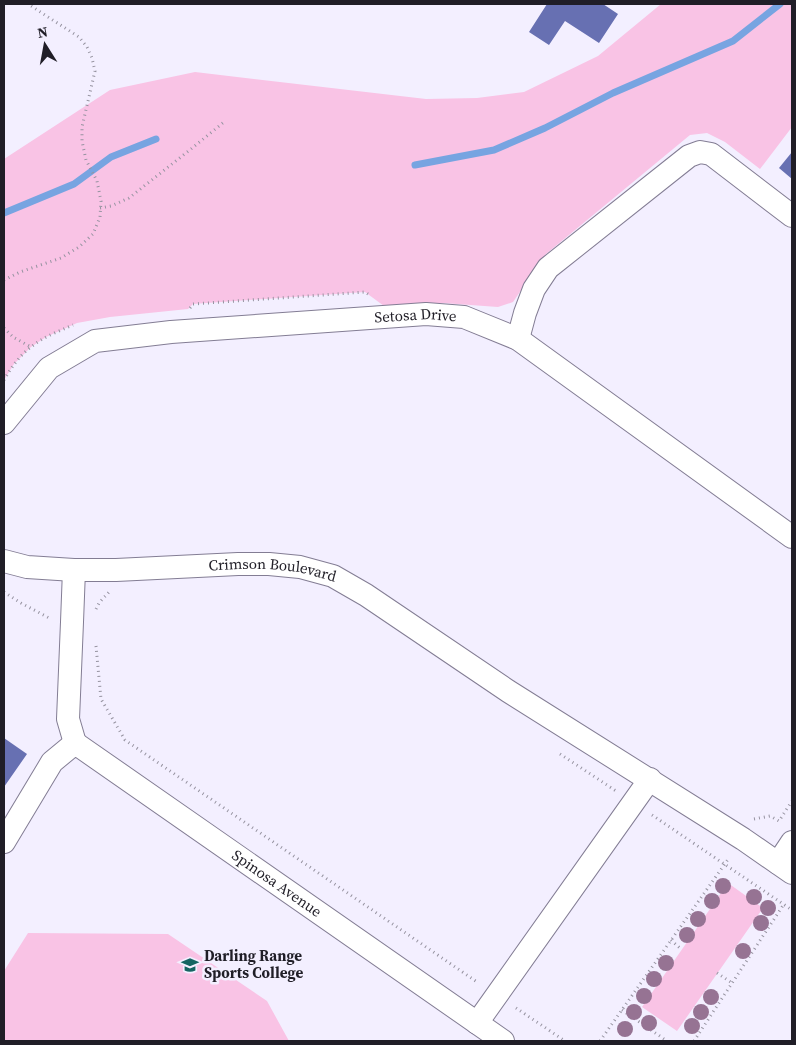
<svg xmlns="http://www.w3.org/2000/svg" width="796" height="1045" font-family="'Source Serif 4',serif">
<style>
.green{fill:#f9c3e5}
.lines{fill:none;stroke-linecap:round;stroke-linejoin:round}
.stream{stroke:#77a4e1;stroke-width:7}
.building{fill:#6770b2}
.street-casing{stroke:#837d94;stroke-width:24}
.path{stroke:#9693a0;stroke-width:3;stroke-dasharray:1 4;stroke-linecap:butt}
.street{stroke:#fff;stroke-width:22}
.tree{fill:#967393}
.labels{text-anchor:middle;stroke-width:5;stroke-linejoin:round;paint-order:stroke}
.street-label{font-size:15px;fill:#201e27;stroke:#f3efff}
.poi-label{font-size:15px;font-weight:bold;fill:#201e27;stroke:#f3efff;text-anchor:start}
</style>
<rect width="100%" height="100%" fill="#f3efff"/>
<path class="green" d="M661 4H792V127L760 169 725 142 707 133 690 135 546 254 513 302 498 307 443 303 384 306 365 292 193 304 188 309 110 317 77 323 46 337 31 347 14 364 4 380V159L110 90 195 72 426 99 477 98 524 92 598 56Z
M728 883 763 908 677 1031 642 1007Z
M28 933 168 934 267 1001 289 1041H4V971Z"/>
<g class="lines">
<path class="stream" d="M415 165 494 150 545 128 613 93 733 41 780 4
M4 213 74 184 111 157 156 139"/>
</g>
<path class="building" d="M547 4H603L618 14 599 43 565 21 549 45 529 32Z
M792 152V179L779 168Z
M4 738 27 754 4 787Z"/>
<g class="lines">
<g class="street-casing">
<g id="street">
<path d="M518 339 525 313 534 289 548 268 689 156 700 152 711 154 792 216"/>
<path id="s1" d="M4 423 49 368 95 341 171 332 426 314 464 317 518 339 792 537"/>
<path id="s2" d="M4 561 27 567 74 570H116L238 564H269L300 567 333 576 366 595 508 691 743 839 792 873"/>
<path d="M74 570 72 622 68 719 75 743"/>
<path id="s3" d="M4 842 52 762 75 743 503 1041"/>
<path d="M778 863 792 842"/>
<path d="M477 1023 650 779"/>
</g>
</g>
<path class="path" d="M100 208 111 206 129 198 191 149 224 122
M4 280 20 272 61 258 79 247 93 234 100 217 101 201 97 181 86 160 82 141V127L95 71 92 58 87 47 79 37 28 4
M190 308 193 304 365 292 368 294
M4 328 13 337 31 347
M4 380C11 368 19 356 31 347 43 337 59 331 73 325
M4 592 21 603 51 619
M96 609 99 603 109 592
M96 646 101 699 125 740 477 982
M560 754 616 791
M652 815 792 910
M754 819 770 816 779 821 792 801
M671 940 682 950
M717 973 732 983
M516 1008 565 1041
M622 1010 667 1041
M600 1041 729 858
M694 1041 784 904"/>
<use href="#street" class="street"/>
</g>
<g class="tree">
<circle cx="723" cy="886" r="8"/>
<circle cx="754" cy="897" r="8"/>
<circle cx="712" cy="901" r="8"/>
<circle cx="768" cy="908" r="8"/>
<circle cx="698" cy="919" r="8"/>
<circle cx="761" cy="923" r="8"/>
<circle cx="687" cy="935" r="8"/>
<circle cx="743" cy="951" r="8"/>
<circle cx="666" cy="963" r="8"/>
<circle cx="654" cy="979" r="8"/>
<circle cx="644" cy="996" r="8"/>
<circle cx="711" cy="997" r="8"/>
<circle cx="634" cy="1012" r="8"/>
<circle cx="701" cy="1012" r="8"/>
<circle cx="649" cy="1023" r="8"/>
<circle cx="692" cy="1026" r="8"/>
<circle cx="625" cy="1029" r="8"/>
</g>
<defs>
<g id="school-bare" transform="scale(1.35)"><path d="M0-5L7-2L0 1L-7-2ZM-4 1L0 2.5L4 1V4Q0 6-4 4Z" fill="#156462" stroke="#f3efff" stroke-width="2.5" paint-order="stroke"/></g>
</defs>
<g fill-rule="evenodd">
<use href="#school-bare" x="190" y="965"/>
</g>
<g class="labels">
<g class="street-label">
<text dy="5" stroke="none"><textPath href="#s1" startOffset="446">Setosa Drive</textPath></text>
<text dy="5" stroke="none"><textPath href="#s2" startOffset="270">Crimson Boulevard</textPath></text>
<text dy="5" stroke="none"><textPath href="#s3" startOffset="369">Spinosa Avenue</textPath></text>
</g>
<g class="poi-label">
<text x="204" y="961">Darling Range<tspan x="204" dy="17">Sports College</tspan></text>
</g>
</g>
<rect width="796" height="1045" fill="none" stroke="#201e27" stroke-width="10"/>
<g transform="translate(45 45) rotate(349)" stroke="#f3efff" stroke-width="4" paint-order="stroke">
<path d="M0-4L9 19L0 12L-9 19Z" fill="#201e27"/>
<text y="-8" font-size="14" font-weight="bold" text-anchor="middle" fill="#201e27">N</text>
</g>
</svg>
